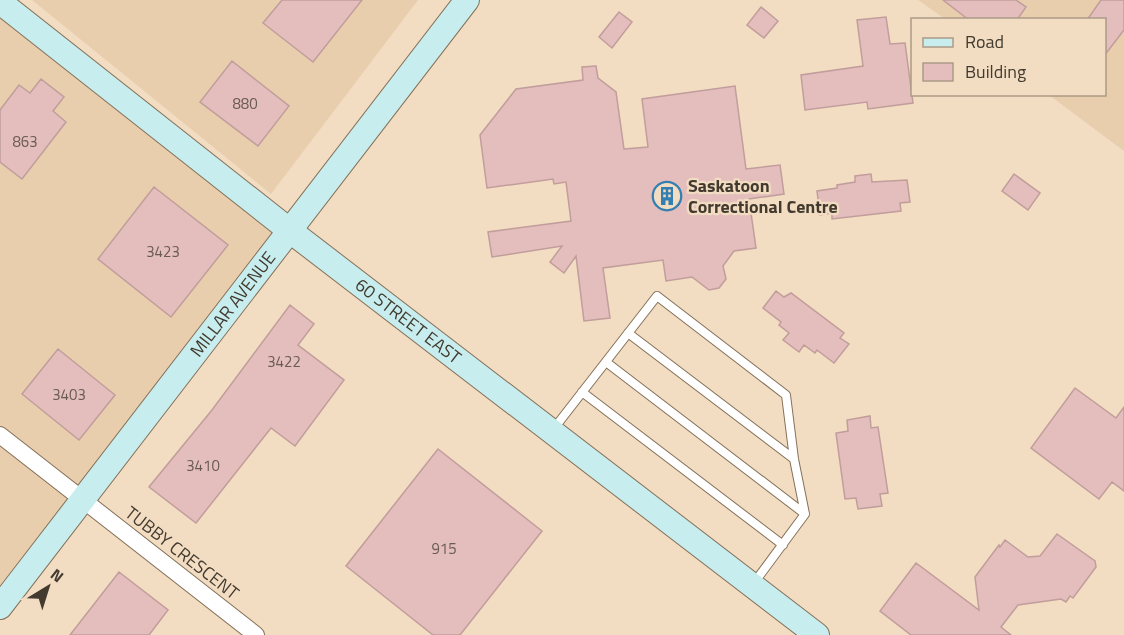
<svg xmlns="http://www.w3.org/2000/svg" width="1124" height="635" font-family="'Titillium Web',sans-serif">
<style>
.built{fill:#e9ceae}
.building{fill:#e3bebd;stroke:#c19d9b;stroke-width:1.5}
.lines{fill:none;stroke-linecap:round;stroke-linejoin:round}
.lane-casing{stroke:#847159;stroke-width:10}
.street-casing{stroke:#847159;stroke-width:18}
.secondary-casing{stroke:#847159;stroke-width:26}
.lane{stroke:#fff;stroke-width:8}
.street{stroke:#fff;stroke-width:16}
.secondary{stroke:#c7edee;stroke-width:24}
.labels{text-anchor:middle;stroke-width:4.5;stroke-linejoin:round;paint-order:stroke}
.number-label{font-size:15px;fill:#6a5b52}
.poi-label{font-size:18px;font-weight:bold;fill:#423a2f;stroke:#f2dcc2;text-anchor:start}
.street-label{font-size:18px;fill:#423a2f;stroke:#f2dcc2}
</style>
<rect width="100%" height="100%" fill="#f2dcc2"/>
<path class="built" d="M32 0H418L271 194Z
M918 0H1124V151L1049 95 1104 94V20L945 19Z
M0 2 289 230 0 607Z"/>
<path class="building" d="M282 0H362L313 62 263 23Z
M943 0H1016L1026 7 1017 20H969Z
M1101 0H1124V30L1104 56V20H1087Z
M761 7 778 21 764 38 747 25Z
M619 12 632 22 612 48 599 37Z
M886 17 890 44 905 43 913 103 868 109 867 102 805 110 801 75 863 66 857 20Z
M232 61 289 106 258 146 200 102Z
M596 66 598 78 616 92 624 149 648 147 642 99 735 86 746 169 780 165 784 194 749 199 756 248 734 251 723 266 726 279 719 288 709 290 692 277 666 281 663 260 603 268 610 318 584 321 576 256 564 273 550 262 562 246 492 257 488 232 571 221 566 182 554 184 553 179 487 188 480 135 516 89 583 80 582 67Z
M41 79 64 97 53 111 66 122 22 179 0 162V110L19 85 30 93Z
M871 174 872 182 907 180 910 202 900 203 901 211 832 219V213L820 215 817 191 837 188V185L855 182V176Z
M1014 174 1040 193 1028 210 1002 191Z
M154 187 228 245 171 317 98 259Z
M776 291 784 297 791 293 844 333 840 338 849 344 834 363 817 350 815 353 804 345 799 352 783 340 789 333 779 325 781 322 763 308Z
M290 305 314 324 298 345 344 380 295 446 271 428 196 523 149 487 212 410Z
M58 349 115 395 79 440 22 394Z
M1075 388 1116 418 1124 407V491L1112 482 1099 499 1031 448Z
M870 416 871 428 878 427 888 493 880 494 882 506 858 509 856 498 845 499 836 433 848 431 847 420Z
M438 449 542 531 460 635H433L346 566Z
M1057 534 1095 561 1096 567 1073 598 1070 596 1066 602 1061 599 1018 605 1001 627 1011 635H911L880 611 916 563 979 610 975 577 999 545 1000 547 1005 540 1028 557 1040 556Z
M119 572 168 610 149 635H70Z"/>
<g class="lines">
<g class="lane-casing">
<path id="lane" d="M628 333 794 459
M606 362 805 514
M582 392 783 545
M552 431 657 296 786 395 794 459 805 514 754 583"/>
</g>
<g class="street-casing">
<path id="street" d="M0 435 256 635"/>
</g>
<g class="secondary-casing">
<g id="secondary">
<path id="s1" d="M0 2 289 230 817 635"/>
<path id="s2" d="M0 607 467 0"/>
</g>
</g>
<use href="#lane" class="lane"/>
<use href="#street" class="street"/>
<use href="#secondary" class="secondary"/>
</g>
<defs>
<g id="building-ring" transform="scale(1.5)"><circle r="9.5" fill="#f2dcc2" stroke="#347fb2" stroke-width="1.5"/><path d="M-4-6H4V6H1V3H-1V6H-4ZM-2.5-4.3h1.7v1.8h-1.7ZM.8-4.3h1.7v1.8H.8ZM-2.5-1h1.7V.8h-1.7ZM.8-1h1.7V.8H.8Z" fill="#347fb2"/></g>
</defs>
<g fill-rule="evenodd">
<use href="#building-ring" x="667" y="196"/>
</g>
<g class="labels">
<g class="number-label">
<text x="245" y="109">880</text>
<text x="25" y="147">863</text>
<text x="163" y="257">3423</text>
<text x="284" y="367">3422</text>
<text x="69" y="400">3403</text>
<text x="203" y="471">3410</text>
<text x="444" y="554">915</text>
</g>
<g class="poi-label">
<text x="688" y="192">Saskatoon<tspan x="688" dy="21">Correctional Centre</tspan></text>
</g>
<g class="street-label">
<text dy="6" stroke="none"><textPath href="#s2" startOffset="382">MILLAR AVENUE</textPath></text>
<text dy="6" stroke="none"><textPath href="#s1" startOffset="518">60 STREET EAST</textPath></text>
<text transform="translate(182 553) rotate(38)" y="6">TUBBY CRESCENT</text>
</g>
</g>
<rect x="911" y="18" width="195" height="78" fill="#f2dcc2" stroke="#ac9b87" stroke-width="1.5"/>
<rect x="923" y="38" width="30" height="9" fill="#c7edee" stroke="#ac9b87" stroke-width="1.5"/>
<text x="965" y="48" font-size="18" fill="#423a2f">Road</text>
<rect x="923" y="63" width="30" height="18" fill="#e3bebd" stroke="#ac9b87" stroke-width="1.5"/>
<text x="965" y="78" font-size="18" fill="#423a2f">Building</text>
<g transform="translate(48 587) rotate(38)" stroke="#f2dcc2" stroke-width="4.5" paint-order="stroke">
<path d="M0-4.5L10 22L0 15L-10 22Z" fill="#423a2f"/>
<text y="-9" font-size="16" font-weight="bold" text-anchor="middle" fill="#423a2f">N</text>
</g>
</svg>
